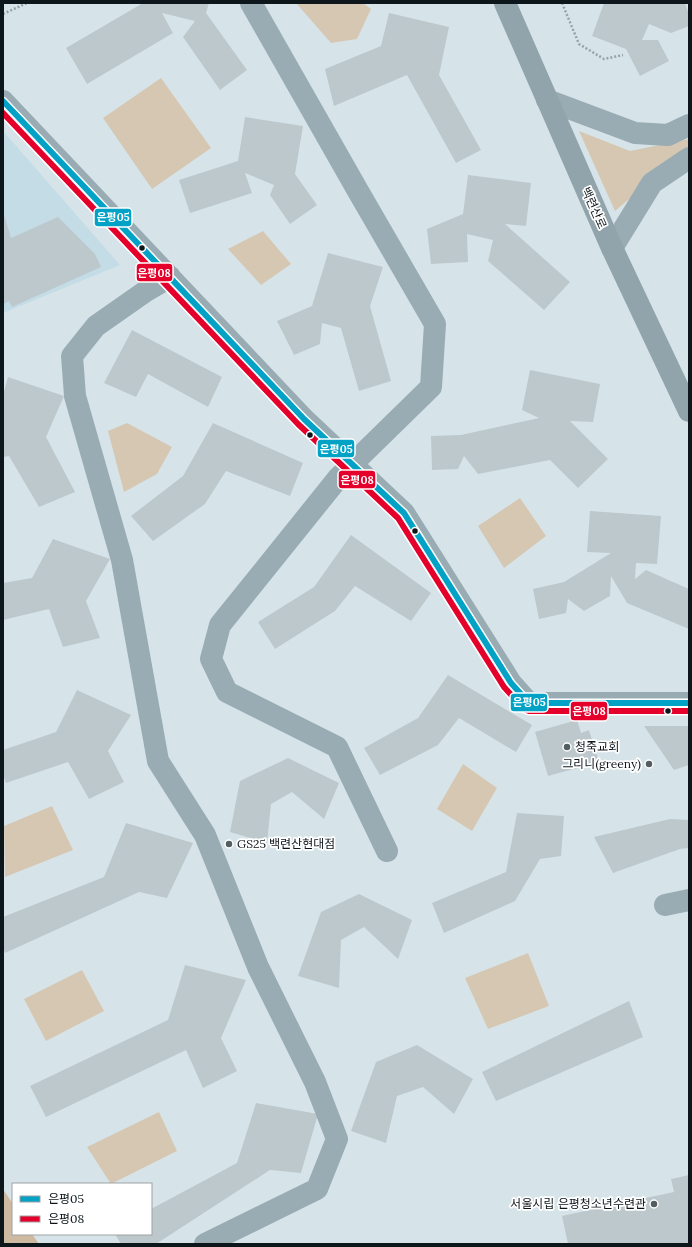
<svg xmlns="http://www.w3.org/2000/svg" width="692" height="1247" font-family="Lora,'Noto Sans KR',serif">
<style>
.built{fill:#c3dce6}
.green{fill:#d6c7b3}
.forest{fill:#cebaa0}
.building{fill:#bdc8cc}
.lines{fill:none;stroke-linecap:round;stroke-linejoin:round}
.path{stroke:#95a4a9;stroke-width:2.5;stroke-dasharray:2 2;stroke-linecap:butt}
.minor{stroke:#9aacb3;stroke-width:22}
.major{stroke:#92a4ab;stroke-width:22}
.bus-1-casing{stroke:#fff;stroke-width:9}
.bus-2-casing{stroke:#fff;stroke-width:9}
.bus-1{stroke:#01a2c5;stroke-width:6}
.bus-2{stroke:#e4002b;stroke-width:6}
.bus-dot{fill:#0d161a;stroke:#fff;stroke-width:1.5}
.poi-dot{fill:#535e62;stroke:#fff;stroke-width:1.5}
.labels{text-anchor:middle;stroke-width:3.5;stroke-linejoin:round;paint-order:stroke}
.street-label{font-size:12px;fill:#0d161a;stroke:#fff}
.poi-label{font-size:12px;fill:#0d161a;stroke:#fff;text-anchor:start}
.line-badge{stroke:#fff;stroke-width:1.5}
.badge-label{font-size:11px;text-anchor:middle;font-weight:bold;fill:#fff}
</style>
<rect width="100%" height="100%" fill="#d6e4e9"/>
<path class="built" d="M3 131 120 265 3 313Z"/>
<path class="green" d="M296 3H363L371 9 357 39 331 43Z
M161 78 211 148 152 189 103 118Z
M579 131 630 151 689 139V148L615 211Z
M263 231 291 264 261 285 228 249Z
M127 423 172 447 157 474 124 492 108 431Z
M520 498 546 536 504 568 478 526Z
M463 764 497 788 472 831 437 809Z
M52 806 73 850 5 877 4 826Z
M528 953 549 1006 488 1029 465 978Z
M82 970 104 1011 46 1041 24 999Z
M159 1112 177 1151 111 1184 87 1147Z"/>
<path class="forest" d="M3 1189 13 1204V1234H32L39 1244H3Z"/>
<path class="building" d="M143 3H209L206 13 247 70 220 90 183 37 195 21 162 13 173 33 87 84 66 48Z
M604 3H685L689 14V26L671 33 649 24 642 40H658L669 61 640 76 626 49 592 36Z
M389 13 449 27 439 75 481 150 456 163 407 75 334 106 325 69 381 46Z
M245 117 303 126 295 174 317 205 290 224 270 195 274 185 245 173 252 193 190 213 179 180 238 161Z
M468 175 531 183 526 226 505 224 570 282 544 310 488 261 493 240 467 234 468 262 431 264 427 229 463 214Z
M3 211 11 238 58 217 95 254 101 267 12 307 9 301 3 304Z
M328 253 383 267 370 306 391 381 359 391 341 328 322 323 320 344 294 355 277 321 312 306Z
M132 330 222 377 208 407 148 374 136 397 104 383Z
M530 370 600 384 593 422 570 421 608 459 578 488 550 460 478 474 464 456 458 469 432 470 431 436 461 435 539 418 522 410Z
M8 377 64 396 46 437 75 492 39 507 9 456 3 457V395Z
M213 423 303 463 290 496 226 471 205 504 153 541 131 516 183 476Z
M590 511 661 516 657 564 636 563 635 579 646 570 689 589V629L627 603 611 576 610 596 584 611 568 599 566 613 539 619 533 589 564 582 611 553 587 552Z
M351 535 431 593 411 621 355 586 335 611 275 649 258 622 314 587Z
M53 539 110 559 86 601 100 638 63 647 49 609 3 620V583L32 578Z
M448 675 532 725 516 752 459 718 438 745 380 775 364 748 418 718Z
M77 690 131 715 108 751 124 782 89 799 68 762 6 783 3 775V750L56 732Z
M577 720 581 733 589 730 599 762 548 776 535 732Z
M644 726H689V765L674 770Z
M288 758 339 783 324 819 292 792 271 804 267 843 230 832 240 781Z
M517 813 564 816 561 856 540 859 515 901 444 933 432 903 506 872Z
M670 819 689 820V848L680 849 613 873 594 837Z
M126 823 193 843 167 898 139 892 5 953 3 946V917L104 877Z
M359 894 412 920 398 959 364 927 341 940 339 988 298 976 321 912Z
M185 965 246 980 221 1038 237 1071 203 1088 186 1050 46 1117 30 1086 168 1020Z
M629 1001 643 1037 496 1101 482 1072Z
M417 1045 473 1079 454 1114 423 1087 397 1096 386 1143 351 1131 376 1062Z
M256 1103 318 1114 301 1173 270 1170 156 1244H121L115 1234H151V1209L237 1163Z
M689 1175V1244H568L562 1216 674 1192 671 1179Z"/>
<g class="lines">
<path class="path" d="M562 3 579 44 604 59 623 55
M3 14 27 3"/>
<path class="minor" d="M251 3 358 191 435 324 431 387 339 477 220 625 211 659 227 692 337 747 387 851
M547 100 635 133 668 135 689 125
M3 101 304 419 404 513 511 683 529 703H689
M612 248 652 183 689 158
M170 277 146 291 96 326 72 356 75 396 122 560 158 761 205 835 258 967 315 1082 337 1139 317 1189 205 1244
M665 905 689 900"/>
<path class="major" d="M505 3 612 248 689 411"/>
<g class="bus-1-casing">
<path id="bus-1" d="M3 101 304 419 404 513 511 683 529 703H689"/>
</g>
<g class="bus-2-casing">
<path id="bus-2" d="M3 113 298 424 398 518 504 687 524 709 529 711H689"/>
</g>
<use href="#bus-1" class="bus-1"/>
<use href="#bus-2" class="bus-2"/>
</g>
<g class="bus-dot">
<circle cx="142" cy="248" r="3.5"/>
<circle cx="310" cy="435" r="3.5"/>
<circle cx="415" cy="531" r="3.5"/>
<circle cx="668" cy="711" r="3.5"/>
</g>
<g class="poi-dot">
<circle cx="567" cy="747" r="4"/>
<circle cx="649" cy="764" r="4"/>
<circle cx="229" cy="844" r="4"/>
<circle cx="654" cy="1204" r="4"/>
</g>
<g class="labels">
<g class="street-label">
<text transform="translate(594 208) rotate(66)" y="4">백련산로</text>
</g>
<g class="poi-label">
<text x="575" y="751">청죽교회</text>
<text x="641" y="768" text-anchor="end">그리니(greeny)</text>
<text x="237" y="848">GS25 백련산현대점</text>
<text x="646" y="1208" text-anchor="end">서울시립 은평청소년수련관</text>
</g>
</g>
<g class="line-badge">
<rect x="94" y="208" width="38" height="19" rx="4" fill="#01a2c5"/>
<rect x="136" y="263" width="37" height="19" rx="4" fill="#e4002b"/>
<rect x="317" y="439" width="38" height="19" rx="4" fill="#01a2c5"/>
<rect x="338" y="470" width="38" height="19" rx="4" fill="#e4002b"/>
<rect x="510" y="693" width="38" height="19" rx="4" fill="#01a2c5"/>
<rect x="570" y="701" width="38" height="20" rx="4" fill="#e4002b"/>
</g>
<g class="badge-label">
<text x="113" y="221">은평05</text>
<text x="154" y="277">은평08</text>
<text x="336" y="453">은평05</text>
<text x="357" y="484">은평08</text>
<text x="529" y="706">은평05</text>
<text x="589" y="715">은평08</text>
</g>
<rect width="692" height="1247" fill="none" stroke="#0d161a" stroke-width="8"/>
<rect x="12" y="1183" width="140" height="52" fill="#ffffff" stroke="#9ea2a3"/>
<rect x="20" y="1196" width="20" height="6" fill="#01a2c5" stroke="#9ea2a3"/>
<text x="48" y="1203" font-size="12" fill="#0d161a">은평05</text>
<rect x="20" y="1216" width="20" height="6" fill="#e4002b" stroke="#9ea2a3"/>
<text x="48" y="1223" font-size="12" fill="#0d161a">은평08</text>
</svg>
